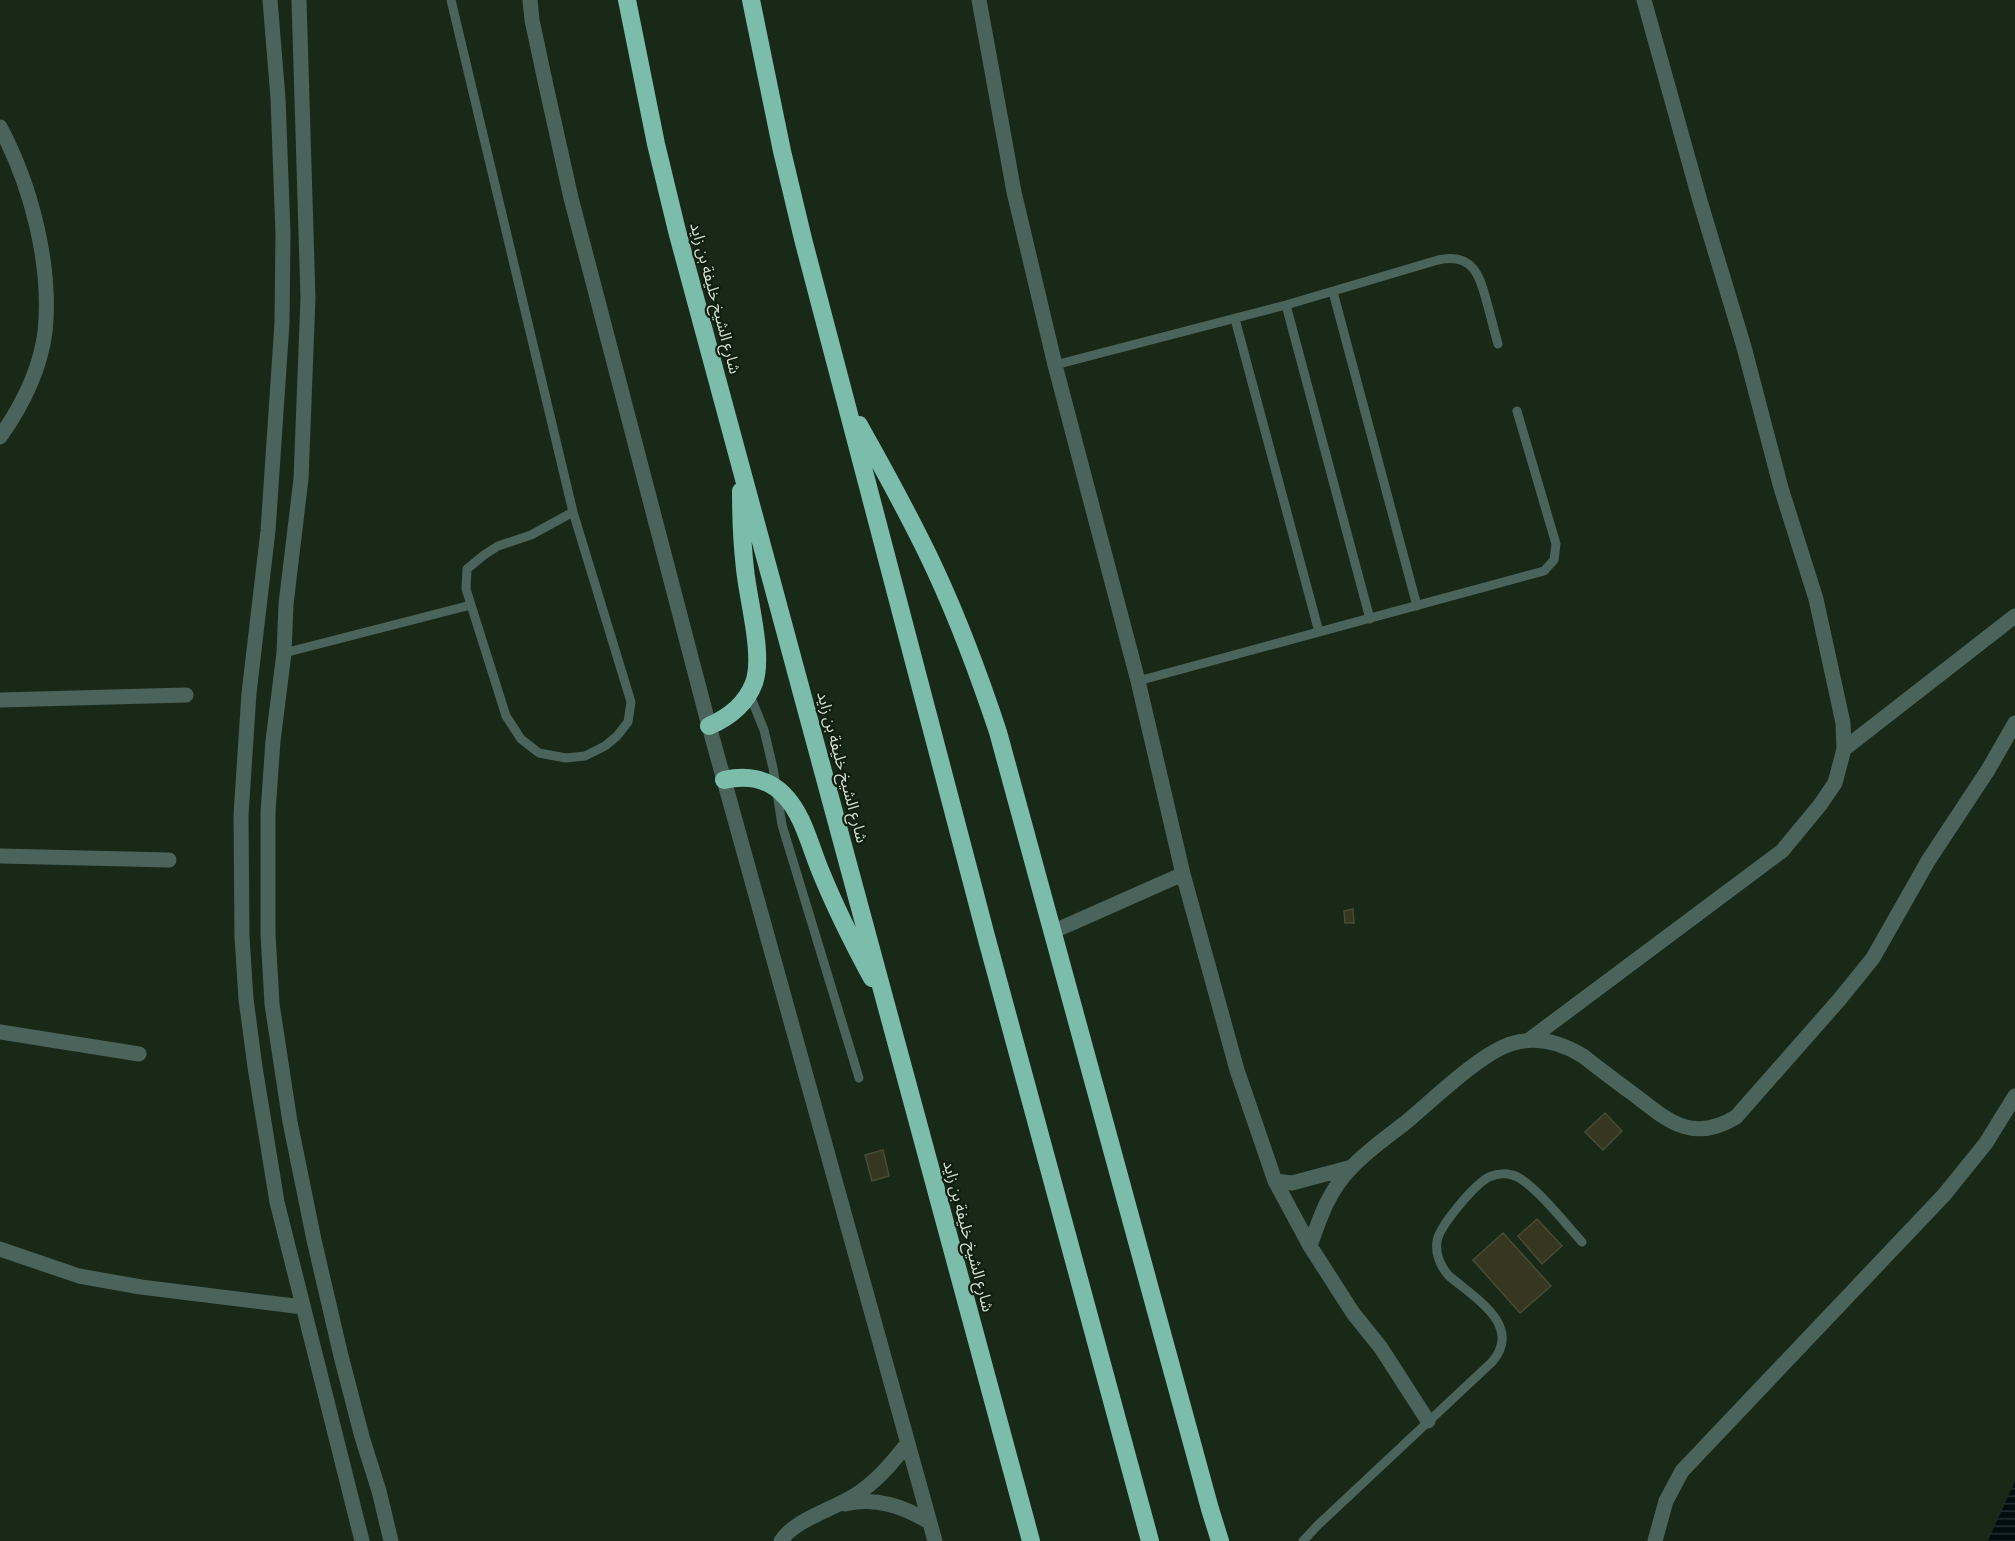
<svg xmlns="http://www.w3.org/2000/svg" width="2015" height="1541" font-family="Commissioner,'Noto Sans Arabic',sans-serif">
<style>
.water{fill:url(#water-rules)}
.building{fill:#353720;stroke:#494b33;stroke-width:1.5}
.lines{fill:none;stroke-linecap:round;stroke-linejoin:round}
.service{stroke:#4a645c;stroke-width:9}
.minor{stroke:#4a645c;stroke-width:15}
.motorway{stroke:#7bbcaa;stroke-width:18}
.labels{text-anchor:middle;stroke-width:4.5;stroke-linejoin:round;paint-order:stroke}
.street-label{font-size:16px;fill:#d4dfd3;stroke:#0f1f0f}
</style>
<defs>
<pattern id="water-rules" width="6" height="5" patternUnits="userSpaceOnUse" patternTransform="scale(1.5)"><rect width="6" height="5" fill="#000d0f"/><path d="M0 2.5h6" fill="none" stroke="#243031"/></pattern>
</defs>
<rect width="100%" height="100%" fill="#192918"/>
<path class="water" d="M2015 1481V1541H1988Z"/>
<path class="building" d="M1353 909 1354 923H1345L1344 911Z
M1605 1113 1622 1131 1603 1150 1585 1132Z
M883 1150 889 1176 872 1181 865 1155Z
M1537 1219 1562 1246 1542 1264 1518 1236Z
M1503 1233 1551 1286 1520 1313 1473 1260Z"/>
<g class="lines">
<path class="service" d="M451 0 573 512 631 702 628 722 617 736 605 746 585 756 566 758 539 753 521 739 506 716 466 589 467 569 484 555 498 546 531 535 573 512
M1333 292 1417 606
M1286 305 1370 619
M1235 319 1319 632
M1055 365 1286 305 1438 260C1473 252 1480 276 1487 303 1491 317 1494 330 1498 344
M284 653 471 605
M1138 681 1544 571 1554 560 1556 544 1517 411
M749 693 764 730 773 768 782 825 859 1078
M1303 1541 1318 1525 1492 1362C1524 1325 1473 1297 1448 1275 1440 1265 1435 1254 1437 1241 1440 1225 1475 1184 1489 1177 1496 1174 1505 1173 1512 1175 1531 1179 1567 1226 1582 1242"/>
<path class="minor" d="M270 0 278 98 283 234 282 323 268 531 249 693 241 815 242 937 246 999 255 1067 277 1202 362 1541
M299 0 308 298 301 479 286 604 284 653 273 741 268 812V934L272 1004 290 1122 314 1240 341 1356 362 1437 379 1491 391 1541
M530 0 532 20 545 81 571 198 709 726 935 1541
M979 0 1014 192 1055 365 1138 681 1183 874 1237 1070 1275 1181 1310 1246 1353 1313 1381 1348 1428 1421
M0 127C31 185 52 265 45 332 40 370 22 406 0 437
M0 700 186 695
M1844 749 2015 616
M0 856 169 860
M1052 932 1183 874
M0 1032 139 1054
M1529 1040 1782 851 1820 805 1835 783 1844 749 1843 723 1816 599 1781 488 1744 347 1700 201 1644 0
M1275 1181 1292 1183 1352 1167
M1310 1246C1320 1217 1329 1190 1352 1167 1367 1151 1387 1137 1405 1123 1432 1101 1482 1051 1514 1043 1539 1036 1562 1043 1583 1056 1601 1070 1618 1083 1636 1096 1669 1122 1694 1143 1736 1117L1839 1000 1873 958 1928 861 1988 770 2015 723
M0 1249 79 1276 141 1287 303 1307
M845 1504C876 1497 903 1506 929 1522
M781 1541C795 1519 835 1509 857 1494 877 1481 892 1463 907 1444
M1655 1541 1666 1501 1682 1471 1944 1195 1986 1143 2015 1096"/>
<path class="motorway" d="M627 0 656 144 677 231 1031 1541
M751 0 782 151 803 239 986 936 1150 1541
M859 425C886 474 914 523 937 574 961 626 980 678 998 732L1210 1509 1220 1541
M709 726C730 717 746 704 754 683 764 655 748 600 745 569 742 543 741 517 741 491
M724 780C746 775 768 778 784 795 803 814 810 846 820 870 835 907 853 943 872 978"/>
</g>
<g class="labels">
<g class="street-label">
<text transform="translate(716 298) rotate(75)" y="6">شارع الشيخ خليفة بن زايد</text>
<text transform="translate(843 767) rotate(75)" y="6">شارع الشيخ خليفة بن زايد</text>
<text transform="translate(969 1236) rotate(75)" y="6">شارع الشيخ خليفة بن زايد</text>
</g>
</g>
</svg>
